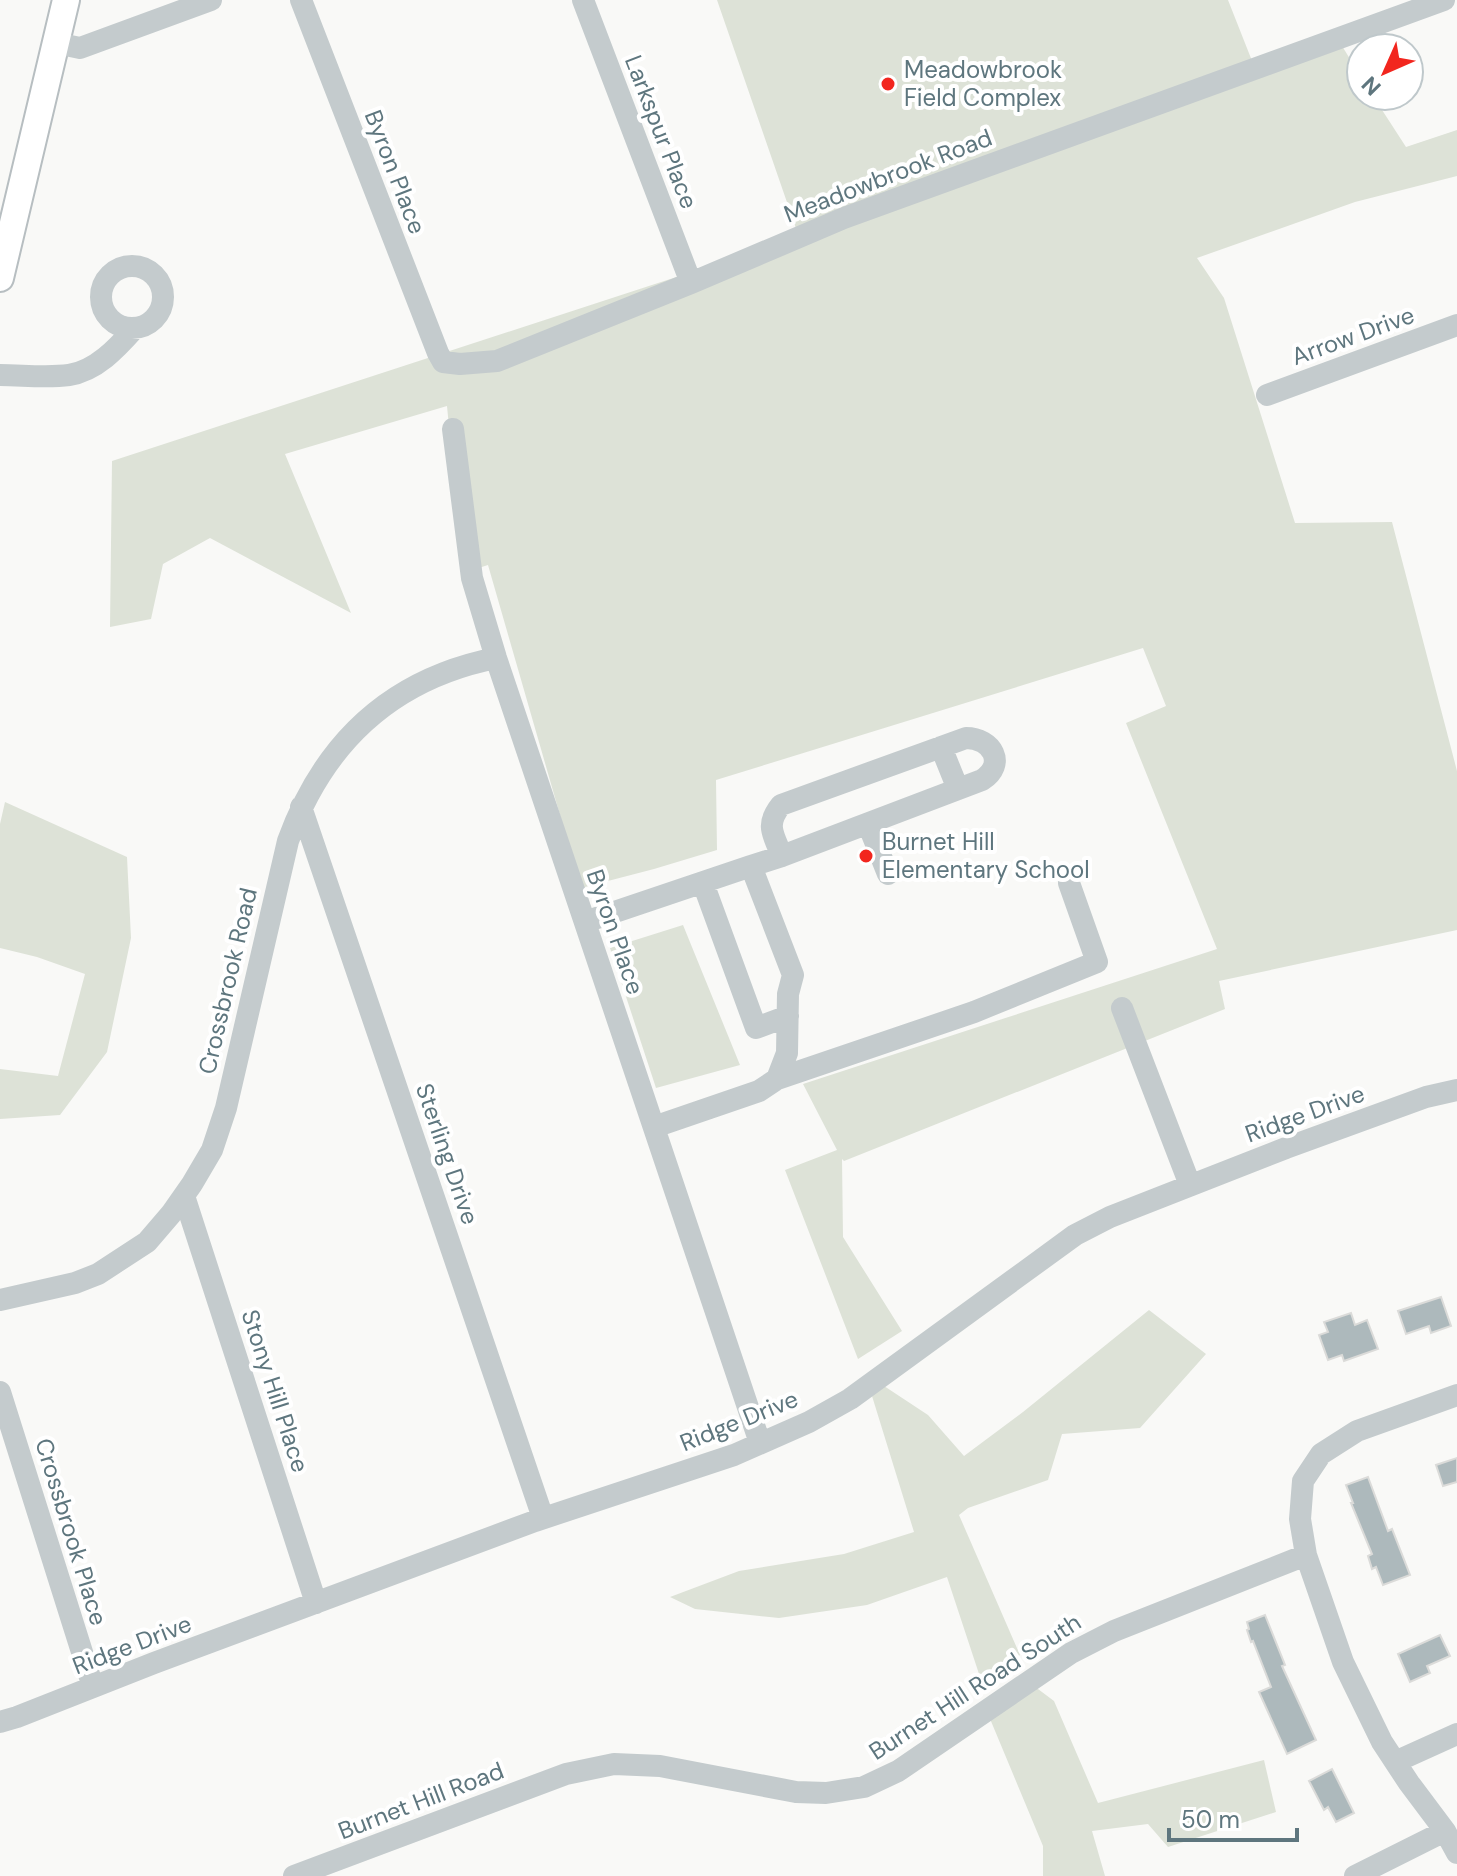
<svg xmlns="http://www.w3.org/2000/svg" width="1457" height="1876" font-family="'DM Sans',sans-serif">
<style>
.green{fill:#dde2d7}
.building{fill:#adb9bc;stroke:#dbdbd9;stroke-width:2}
.lines{fill:none;stroke-linecap:round;stroke-linejoin:round}
.major-casing{stroke:#b7bec1;stroke-width:30}
.minor{stroke:#c4cbcd;stroke-width:22}
.major{stroke:#fff;stroke-width:26}
.poi-dot{fill:#f2261e;stroke:#fff;stroke-width:3}
.labels{text-anchor:middle;stroke-width:8;stroke-linejoin:round;paint-order:stroke}
.poi-label{font-size:24px;fill:#5e767e;stroke:#fff;text-anchor:start}
.street-label{font-size:24px;fill:#5e767e;stroke:#fff}
</style>
<rect width="100%" height="100%" fill="#f9f9f7"/>
<path class="green" d="M717 0H1228L1256 71 1339 41 1361 77V96H1373L1406 147 1457 130V176L1355 202 1197 258 1224 298 1295 523 1392 522 1457 771V930L1219 981 1225 1009 844 1161 842 1159 843 1237 902 1331 858 1359 785 1170 837 1150 803 1084 1217 949 1126 723 1166 706 1143 648 716 780 717 850 654 869 581 888 488 565 463 573 447 406 285 454 351 613 210 538 163 564 151 619 110 627 112 461 799 237Z
M5 802 127 857 131 938 107 1052 60 1115 0 1119V1069L58 1076 85 974 37 957 0 948V824Z
M683 925 740 1065 656 1088 610 948Z
M1149 1310 1206 1354 1140 1428 1062 1434 1048 1480 968 1508 959 1515 1020 1655 981 1680 947 1577 867 1605 779 1618 695 1609 670 1597 739 1571 844 1554 914 1532 872 1396 881 1384 928 1415 964 1456 1023 1412Z
M1034 1686 1054 1701 1098 1803 1264 1760 1276 1812 1168 1847 1148 1824 1092 1831 1105 1876H1043V1846L988 1714Z"/>
<path class="building" d="M1441 1297 1451 1326 1431 1333 1429 1326 1406 1334 1398 1311Z
M1351 1313 1355 1325 1367 1320 1378 1349 1344 1361 1342 1355 1328 1360 1319 1335 1328 1332 1324 1322Z
M1457 1458V1482L1443 1486 1436 1465Z
M1368 1477 1388 1531 1392 1529 1410 1575 1383 1585 1376 1567 1372 1569 1368 1556 1372 1554 1351 1503H1353L1346 1485Z
M1265 1615 1285 1665 1282 1666 1316 1740 1287 1754 1259 1692 1271 1687 1253 1641 1251 1642 1247 1630 1249 1629 1247 1622Z
M1440 1635 1450 1656 1427 1666 1430 1673 1410 1682 1398 1654Z
M1332 1769 1354 1813 1336 1822 1328 1807 1324 1810 1309 1781Z"/>
<g class="lines">
<g class="major-casing">
<path id="major" d="M0 278 66 0"/>
</g>
<path class="minor" d="M301 0 438 353 443 362 460 364 497 361 691 283 844 218 1444 0
M583 0 691 283
M56 43 80 48 211 0
M101 297a31 31 0 1 1 62 0a31 31 0 1 1-62 0Z
M0 375C22 375 47 378 69 375 96 371 117 348 134 329
M1267 395 1457 325
M453 429 472 578 496 658 760 1443
M941 747 958 789
M301 807 543 1518
M868 824 888 874
M751 866 782 856 982 780C1007 764 992 738 966 738L781 805C765 825 773 834 782 856
M703 883 756 1028 788 1016
M585 922 751 866 793 975 788 994 787 1053 777 1079 759 1091 654 1127
M1122 1008 1190 1185
M777 1079 974 1012 1097 962 1069 883
M184 1196 316 1603
M0 1300 75 1283 98 1274 147 1242 171 1214 192 1184 212 1150 226 1108 288 841C324 742 391 679 496 658
M0 1392 93 1687
M1457 1395 1357 1431 1321 1454 1303 1481 1300 1519 1306 1555 1343 1662 1382 1742 1409 1783 1445 1831 1457 1853
M0 1722 17 1717 154 1663 535 1521 734 1455 809 1422 850 1399 1075 1235 1110 1217 1286 1148 1426 1097 1457 1090
M1395 1762 1457 1734
M294 1876 566 1774 614 1764 660 1766 796 1792 826 1793 864 1787 898 1771 1071 1653 1114 1631 1306 1555
M1355 1876 1445 1831"/>
<use href="#major" class="major"/>
</g>
<g class="poi-dot">
<circle cx="888" cy="84" r="8"/>
<circle cx="866" cy="856" r="8"/>
</g>
<g class="labels">
<g class="poi-label">
<text x="904" y="78">Meadowbrook<tspan x="904" dy="28">Field Complex</tspan></text>
<text x="882" y="850">Burnet Hill<tspan x="882" dy="28">Elementary School</tspan></text>
</g>
<g class="street-label">
<text transform="translate(661 132) rotate(69)" y="8">Larkspur Place</text>
<text transform="translate(395 172) rotate(69)" y="8">Byron Place</text>
<text transform="translate(888 176) rotate(-21)" y="8">Meadowbrook Road</text>
<text transform="translate(1353 336) rotate(-20)" y="8">Arrow Drive</text>
<text transform="translate(615 932) rotate(71)" y="8">Byron Place</text>
<text transform="translate(228 981) rotate(-77)" y="8">Crossbrook Road</text>
<text transform="translate(1305 1114) rotate(-20)" y="8">Ridge Drive</text>
<text transform="translate(447 1154) rotate(71)" y="8">Sterling Drive</text>
<text transform="translate(275 1391) rotate(72)" y="8">Stony Hill Place</text>
<text transform="translate(739 1421) rotate(-22)" y="8">Ridge Drive</text>
<text transform="translate(71 1532) rotate(73)" y="8">Crossbrook Place</text>
<text transform="translate(132 1645) rotate(-21)" y="8">Ridge Drive</text>
<text transform="translate(975 1687) rotate(-33)" y="8">Burnet Hill Road South</text>
<text transform="translate(421 1801) rotate(-21)" y="8">Burnet Hill Road</text>
</g>
</g>
<g transform="translate(1385 72) rotate(225)"><circle r="38" fill="#ffffff" stroke="#bfc8cb" stroke-width="2"/>
<path d="M0-6L14 30L0 20L-14 30Z" fill="#f2261e"/>
<text y="-12" font-size="22" font-weight="bold" text-anchor="middle" fill="#5e767e">N</text>
</g>
<path d="M1169 1828v12h128v-12" fill="none" stroke="#5e767e" stroke-width="4"/>
<text x="1181" y="1828" font-size="24" fill="#5e767e" stroke="#ffffff" stroke-width="6" paint-order="stroke">50 m</text>
</svg>
